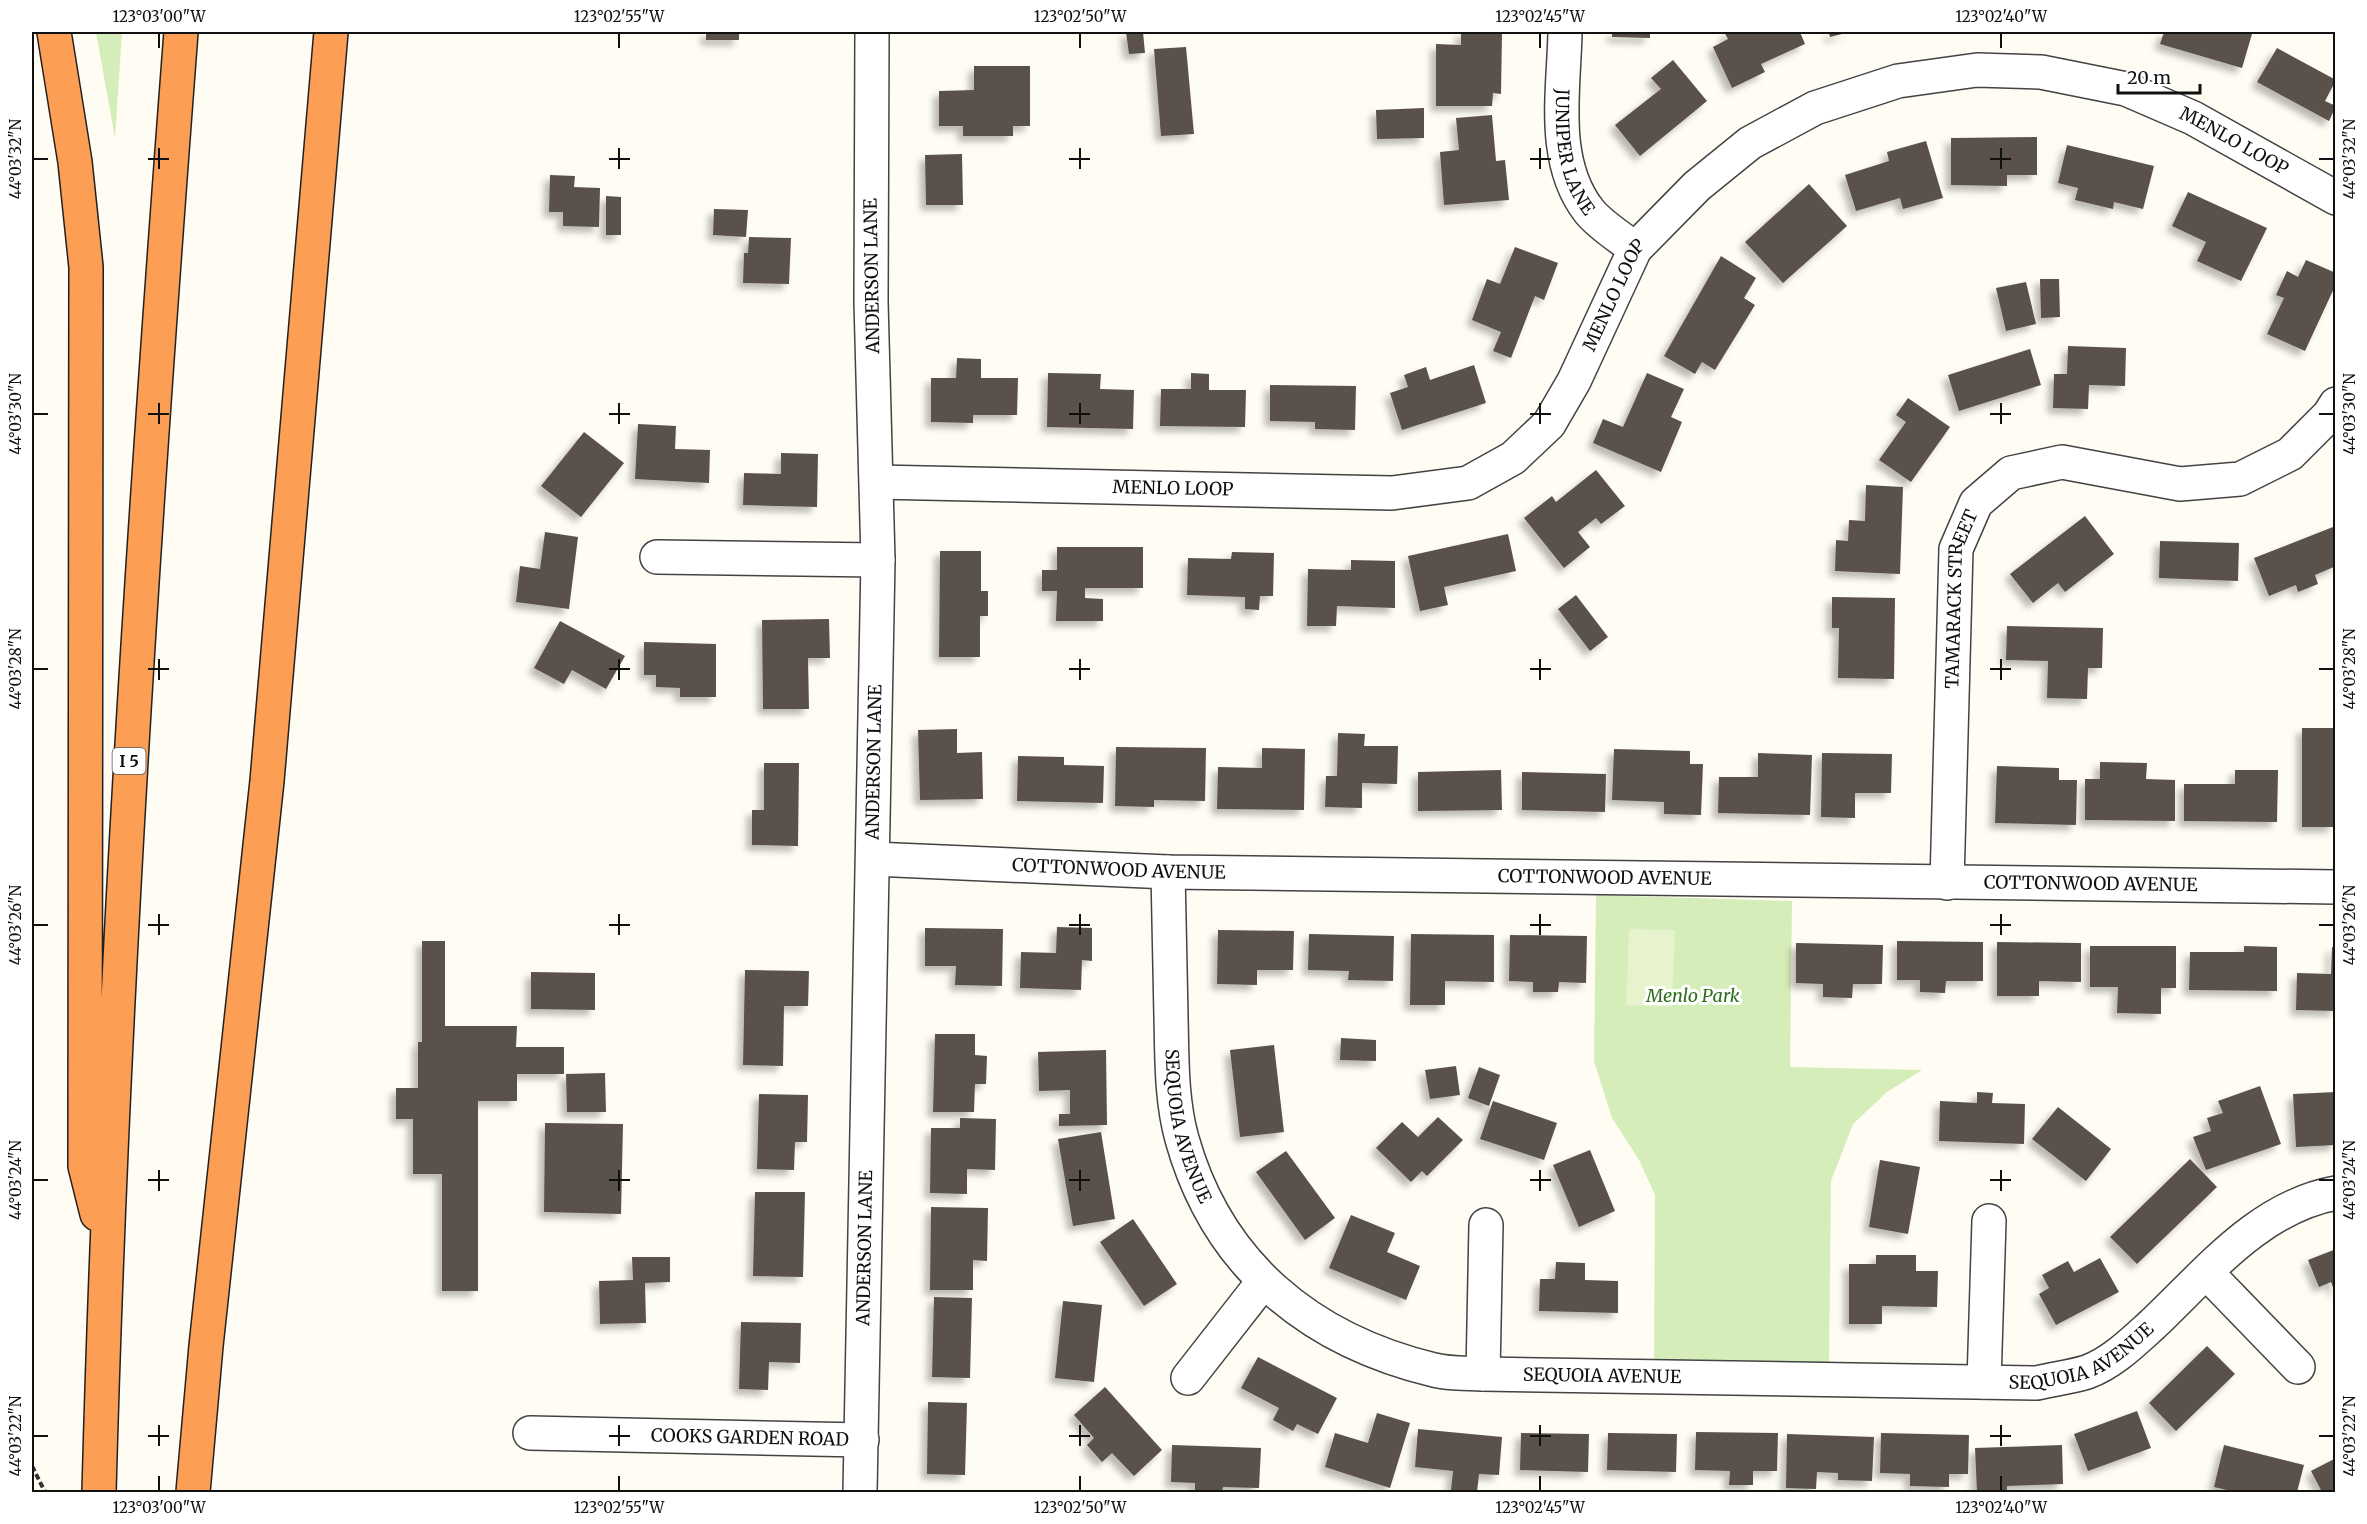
<svg xmlns="http://www.w3.org/2000/svg" width="2367" height="1524" font-family="Merriweather,serif">
<style>
.green{fill:#d5edb9}
.pitch{fill:#e6f3cc}
.building{fill:#5a514b;filter:url(#shadow)}
.lines{fill:none;stroke-linecap:round;stroke-linejoin:round}
.minor-casing{stroke:#434343;stroke-width:36}
.highway-casing{stroke:#212121;stroke-width:36}
.path{stroke:#323232;stroke-width:4;stroke-dasharray:6 3;stroke-linecap:butt}
.minor{stroke:#fff;stroke-width:33}
.highway{stroke:#fc9e54;stroke-width:33}
.ticks{fill:none;stroke:#101010;stroke-width:2}
.labels{text-anchor:middle;stroke-width:6;stroke-linejoin:round;paint-order:stroke}
.shield{fill:#fff;stroke:#585858;stroke-width:1.5}
.shield-label{font-size:16px;font-weight:bold;fill:#101010}
.street-label{font-size:18px;fill:#101010;stroke:#fff}
.park-label{font-size:18px;font-style:italic;fill:#2d6d1b;stroke:#fff}
.neatline{fill:none;stroke:#101010;stroke-width:2}
.ticks-label{font-size:15px;text-anchor:middle;fill:#101010}
</style>
<defs>
<filter id="shadow"><feDropShadow dx="-5.5" dy="5.5" stdDeviation="3" flood-color="#0004"/></filter>
</defs>
<rect width="100%" height="100%" fill="#fffcf3"/>
<path class="green" d="M96 32H122L115 138Z
M1596 895 1792 901 1790 1067 1922 1070 1887 1092 1853 1124 1831 1181 1829 1364 1654 1362 1655 1195 1639 1160 1612 1118 1594 1061Z"/>
<path class="pitch" d="M1629 929 1675 930 1672 1007 1626 1005Z"/>
<path class="building" d="M706 32H739V40H706Z
M1126 32H1143L1145 53 1129 54Z
M1461 32H1502L1501 94 1493 93 1492 106H1436V44L1461 45Z
M1612 32H1650V38L1612 37Z
M1724 32H1800L1805 44 1761 64 1765 72 1732 88 1713 47 1728 39Z
M1829 32H1850L1830 37Z
M2164 32H2244L2252 34 2242 68 2160 44Z
M1186 47 1194 134 1161 136 1154 49Z
M2277 48 2336 80 2325 101 2336 106 2329 121 2257 82Z
M1673 60 1707 101 1640 156 1615 125 1661 89 1651 78Z
M974 66H1030V126H1013V136H963V126H939V91L974 90Z
M1424 108V138L1377 139 1376 110Z
M1492 115 1496 161 1505 160 1509 200 1444 205 1440 152 1459 150 1456 118Z
M2037 137V175H2007V186L1951 185V138Z
M1926 141 1943 198 1903 209 1900 198 1856 211 1845 175 1889 161 1887 152Z
M2067 145 2154 166 2143 209 2114 202 2113 209 2075 200 2078 188 2058 183Z
M962 154 963 205H926L925 155Z
M550 175 575 176 574 187 600 188 599 227 563 226V212H549Z
M1809 184 1847 226 1783 283 1745 242Z
M2188 192 2267 228 2241 281 2197 261 2206 242 2172 226Z
M606 196 621 197V235H606Z
M714 209 748 210 746 237 713 235Z
M749 237 791 238 789 284 743 283 744 253H748Z
M1515 247 1558 263 1544 300 1535 296 1511 358 1493 351 1501 332 1472 320 1487 279 1500 284Z
M1721 256 1756 278 1744 298 1755 305 1715 370 1702 362 1695 374 1664 356Z
M2306 260 2336 273V284L2305 351 2267 334 2284 298 2276 295 2287 271 2298 277Z
M2040 279H2059L2060 317 2041 318Z
M2026 282 2036 324 2006 331 1996 288Z
M2068 346 2126 348 2125 386 2089 385 2088 409 2053 408 2054 374H2067Z
M2030 349 2041 385 1959 411 1948 375Z
M957 358 981 359V378H1018L1017 415H973V423L931 422V378H956Z
M1474 365 1486 403 1402 430 1390 393 1408 387 1404 375 1426 367 1430 380Z
M1048 373 1101 374 1100 389 1134 390 1133 429 1047 427Z
M1191 373 1209 374V390H1246L1245 427 1160 426 1161 389H1191Z
M1647 373 1684 389 1671 417 1682 422 1661 472 1593 443 1603 419 1623 427Z
M1270 385 1356 386 1355 430 1315 429V422L1270 421Z
M1908 398 1950 427 1911 482 1879 460 1906 422 1896 415Z
M638 424 676 426 675 449 710 450 709 483 635 479Z
M584 432 624 463 581 517 541 486Z
M781 453 818 454 817 507 743 505 744 473 781 474Z
M1596 470 1625 506 1601 524 1596 518 1578 532 1590 547 1564 568 1524 518 1552 496 1556 502Z
M1866 485 1903 487 1900 574 1835 571 1836 540 1848 541 1849 520 1865 521Z
M2085 516 2114 554 2065 592 2058 583 2033 603 2010 574Z
M2333 527 2336 534V566L2315 575 2318 584 2298 592 2296 585 2269 596 2254 558Z
M545 532 578 537 569 609 516 602 520 566 540 569Z
M1508 534 1516 571 1444 587 1448 605 1420 611 1408 556Z
M2160 541 2239 543 2238 581 2159 578Z
M1057 547H1143V588H1085V598L1103 599V621H1056L1057 591H1042V570H1057Z
M940 551H981V591H988V616H980V657H939Z
M1232 552 1274 553 1273 596H1260L1259 610 1245 609V597L1187 595 1188 558 1231 559Z
M1351 560 1395 561V608L1337 606 1336 626H1307L1308 569 1351 570Z
M1576 595 1608 637 1590 651 1558 609Z
M1832 597 1895 598 1894 679 1838 678 1839 628H1832Z
M829 619 830 658H808L809 709H763L762 620Z
M560 621 625 656 606 689 572 670 564 684 534 668Z
M2007 626 2103 628 2102 668H2088L2087 699 2047 698 2048 661 2006 660Z
M644 642 716 644V697H680V688L656 687V675H644Z
M2302 728H2336L2334 827H2302Z
M957 729V753L982 752 983 799 920 800 918 730Z
M1338 733 1365 734 1364 746H1398L1397 784 1362 783V808L1325 807 1326 776H1337Z
M1116 747 1206 748 1205 801 1154 800V807L1115 806Z
M1262 748 1305 749 1304 810 1217 809 1218 767 1262 768Z
M1614 749 1690 751V764H1703L1701 815 1664 814V802L1612 800Z
M1758 753 1812 755 1810 815 1718 813 1719 777H1758Z
M1822 753 1892 754 1891 793H1855V818L1821 817Z
M1018 756 1064 757V765L1104 766 1103 803 1017 801Z
M2100 762 2147 763 2146 779 2175 780V821L2085 820V779H2100Z
M764 763H799L798 846 752 845V810H764Z
M1997 766 2059 768V780H2077L2076 825 1995 823Z
M1501 770 1502 810 1418 811V772Z
M2235 770H2278L2277 822 2184 821V784H2235Z
M1522 772 1606 774 1605 812 1522 810Z
M1057 927 1092 928V961L1082 960 1081 990 1020 988 1021 952 1056 953Z
M925 928 1003 929 1002 986 955 985 956 966H925Z
M1218 930 1294 931 1293 970H1257V985L1217 984Z
M1309 934 1394 936 1393 981 1348 980 1349 971 1308 970Z
M1411 934 1494 935V982L1445 981V1005H1410Z
M1510 935 1587 936 1586 983 1559 982 1558 992H1533V982L1509 981Z
M422 941H445V1026H517L516 1047H564V1074H517V1101H478V1291H442V1174H413V1119H396V1088H418V1042H422Z
M1897 941 1983 942V981H1946L1945 993 1920 992V980H1897Z
M1997 942 2081 943V982L2039 981V996H1997Z
M1796 943 1883 945 1882 984H1853L1852 998 1823 997V984L1796 983Z
M2090 946H2176V988H2161V1014L2117 1013 2118 987H2090Z
M2244 946 2277 947V991L2189 990 2190 952H2244Z
M2332 947H2336V1011L2296 1010 2297 973 2331 974Z
M745 970 809 971 808 1006H784L783 1066 743 1065Z
M531 972 595 973V1010L531 1009Z
M935 1034H975V1055L987 1056 986 1084H975L974 1112H933Z
M1341 1038 1376 1040V1061L1340 1060Z
M1274 1045 1284 1132 1240 1137 1230 1050Z
M1106 1050 1107 1125 1059 1126V1114H1070V1090L1039 1091 1038 1052Z
M1456 1066 1460 1095 1430 1099 1425 1070Z
M1479 1067 1500 1075 1489 1106 1468 1098Z
M605 1073 606 1112H567L566 1074Z
M2260 1086 2281 1144 2206 1170 2193 1137 2211 1131 2207 1118 2223 1113 2218 1101Z
M1977 1092 1993 1093 1992 1103 2025 1104 2024 1144 1939 1141 1940 1101 1977 1103Z
M2336 1092V1145L2296 1147 2293 1094Z
M759 1094 808 1095 807 1142H795L794 1170 757 1169Z
M1493 1101 1557 1123 1544 1160 1480 1139Z
M2058 1107 2111 1149 2086 1181 2032 1139Z
M1438 1117 1463 1140 1427 1176 1422 1171 1411 1182 1376 1148 1402 1122 1418 1137Z
M960 1118 996 1119 995 1170 967 1169V1194L930 1193 931 1128H960Z
M545 1123 623 1124 621 1214 544 1212Z
M1101 1132 1115 1219 1073 1226 1058 1139Z
M1590 1150 1615 1211 1579 1227 1553 1165Z
M1286 1151 1335 1218 1305 1240 1256 1172Z
M2190 1159 2217 1187 2137 1264 2110 1237Z
M1880 1160 1920 1167 1908 1234 1869 1227Z
M755 1192H805L803 1277 753 1276Z
M931 1207 988 1208 987 1261 973 1260V1290H930Z
M1351 1215 1395 1233 1387 1252 1420 1266 1406 1300 1329 1268Z
M1133 1219 1177 1284 1144 1306 1100 1242Z
M2336 1249V1293H2335L2331 1282 2319 1287 2308 1260Z
M1876 1255H1916V1271H1938L1937 1307 1882 1306V1324H1849V1264H1876Z
M632 1257H670V1282L645 1283 646 1323 600 1324 599 1281 633 1280Z
M2100 1258 2119 1292 2056 1325 2039 1294 2049 1288 2042 1275 2068 1261 2074 1272Z
M1556 1262 1585 1263V1280L1618 1281V1313L1539 1311 1540 1279H1555Z
M934 1297 972 1298 970 1378 932 1377Z
M1063 1301 1102 1305 1094 1382 1055 1378Z
M741 1322 801 1323 800 1363 769 1362 768 1390 739 1389Z
M2207 1346 2235 1374 2176 1431 2149 1403Z
M1258 1357 1337 1398 1318 1434 1297 1424 1293 1431 1273 1420 1279 1408 1241 1388Z
M1105 1387 1162 1450 1134 1476 1112 1453 1102 1462 1087 1445 1094 1438 1074 1415Z
M928 1402 967 1403 965 1475 927 1474Z
M2137 1411 2151 1448 2088 1471 2074 1434Z
M1377 1413 1410 1423 1390 1488 1325 1467 1335 1433 1368 1443Z
M1418 1429 1502 1437 1499 1475 1479 1474 1477 1492 1451 1490 1453 1471 1415 1467Z
M1696 1432 1778 1433 1777 1471H1753V1485H1729L1730 1471 1695 1470Z
M1521 1433 1589 1434 1588 1472 1520 1470Z
M1608 1433 1677 1434 1676 1472 1607 1470Z
M1881 1433 1969 1435 1968 1474H1949V1487L1910 1486V1474L1880 1473Z
M1787 1434 1874 1437 1872 1481 1838 1480V1473L1817 1472 1816 1489 1786 1488Z
M1172 1445 1261 1448 1259 1488 1223 1487 1222 1492H1195V1483L1171 1482Z
M2062 1445 2063 1484 2007 1486V1492H1977L1975 1448Z
M2224 1445 2304 1465 2297 1492H2235L2214 1487Z
M2336 1458V1492H2322L2311 1471Z"/>
<g class="lines">
<g class="minor-casing">
<g id="minor">
<path id="s1" d="M1565 32C1564 90 1550 161 1589 211 1600 225 1620 237 1635 249"/>
<path id="s2" d="M877 482 1392 493 1468 483 1513 458 1549 424 1574 381 1635 249 1697 186 1750 143 1815 108 1898 81 1977 70 2041 72 2126 89 2193 118 2336 198"/>
<path d="M657 557 878 560"/>
<path id="s3" d="M873 859 1168 872 2336 887"/>
<path id="s4" d="M1168 872C1169 920 1170 969 1171 1017 1172 1057 1171 1100 1182 1139 1217 1264 1309 1340 1434 1370 1449 1374 1467 1373 1483 1374L2037 1383C2053 1379 2071 1377 2087 1372 2112 1363 2133 1342 2153 1324 2207 1273 2259 1207 2336 1193"/>
<path id="s5" d="M1947 883 1956 549 1976 503 2011 473 2062 462 2180 484 2240 479 2290 454 2329 415 2336 404"/>
<path d="M2207 1273 2298 1367"/>
<path d="M1483 1374 1486 1225"/>
<path d="M1188 1378 1263 1282"/>
<path d="M1984 1382 1989 1221"/>
<path id="s6" d="M530 1433 862 1440"/>
<path id="s7" d="M860 1492 878 560 871 302 872 32"/>
</g>
</g>
<g class="highway-casing">
<path id="highway" d="M54 32 75 162 86 267 85 1166 97 1214
M99 1492C112 1004 144 518 181 32
M193 1492 206 1346 267 781 331 32"/>
</g>
<path class="path" d="M32 1466 45 1492"/>
<use href="#minor" class="minor"/>
<use href="#highway" class="highway"/>
</g>
<path class="ticks" d="M159 33V48M619 33V48M1080 33V48M1540 33V48M2001 33V48M159 148V169M619 148V169M1080 148V169M1540 148V169M2001 148V169M33 159H48M148 159H169M609 159H630M1069 159H1090M1530 159H1551M1990 159H2011M2319 159H2334M159 403V424M619 403V424M1080 403V424M1540 403V424M2001 403V424M33 414H48M148 414H169M609 414H630M1069 414H1090M1530 414H1551M1990 414H2011M2319 414H2334M159 659V680M619 659V680M1080 659V680M1540 659V680M2001 659V680M33 669H48M148 669H169M609 669H630M1069 669H1090M1530 669H1551M1990 669H2011M2319 669H2334M159 914V935M619 914V935M1080 914V935M1540 914V935M2001 914V935M33 925H48M148 925H169M609 925H630M1069 925H1090M1530 925H1551M1990 925H2011M2319 925H2334M159 1170V1191M619 1170V1191M1080 1170V1191M1540 1170V1191M2001 1170V1191M33 1180H48M148 1180H169M609 1180H630M1069 1180H1090M1530 1180H1551M1990 1180H2011M2319 1180H2334M159 1425V1446M619 1425V1446M1080 1425V1446M1540 1425V1446M2001 1425V1446M33 1436H48M148 1436H169M609 1436H630M1069 1436H1090M1530 1436H1551M1990 1436H2011M2319 1436H2334M159 1476V1491M619 1476V1491M1080 1476V1491M1540 1476V1491M2001 1476V1491"/>
<g class="labels">
<rect class="shield" x="112.5" y="748" width="33" height="26" rx="4.5"/>
<g class="shield-label">
<text x="129" y="767">I 5</text>
</g>
<g class="street-label">
<text dy="6" stroke="none"><textPath href="#s2" startOffset="1556">MENLO LOOP</textPath></text>
<text dy="6" stroke="none"><textPath href="#s1" startOffset="122">JUNIPER LANE</textPath></text>
<text transform="translate(872 276) rotate(-91)" y="6">ANDERSON LANE</text>
<text dy="6" stroke="none"><textPath href="#s2" startOffset="837">MENLO LOOP</textPath></text>
<text dy="6" stroke="none"><textPath href="#s2" startOffset="296">MENLO LOOP</textPath></text>
<text dy="6" stroke="none"><textPath href="#s5" startOffset="285">TAMARACK STREET</textPath></text>
<text dy="6" stroke="none"><textPath href="#s7" startOffset="730">ANDERSON LANE</textPath></text>
<text dy="6" stroke="none"><textPath href="#s3" startOffset="246">COTTONWOOD AVENUE</textPath></text>
<text dy="6" stroke="none"><textPath href="#s3" startOffset="732">COTTONWOOD AVENUE</textPath></text>
<text dy="6" stroke="none"><textPath href="#s3" startOffset="1218">COTTONWOOD AVENUE</textPath></text>
<text dy="6" stroke="none"><textPath href="#s4" startOffset="256">SEQUOIA AVENUE</textPath></text>
<text dy="6" stroke="none"><textPath href="#s7" startOffset="244">ANDERSON LANE</textPath></text>
<text dy="6" stroke="none"><textPath href="#s4" startOffset="1282">SEQUOIA AVENUE</textPath></text>
<text dy="6" stroke="none"><textPath href="#s4" startOffset="796">SEQUOIA AVENUE</textPath></text>
<text dy="6" stroke="none"><textPath href="#s6" startOffset="220">COOKS GARDEN ROAD</textPath></text>
</g>
<g class="park-label">
<text x="1693" y="1002">Menlo Park</text>
</g>
</g>
<rect width="2367" height="1524" fill="none" stroke="#ffffff" stroke-width="66"/>
<path d="M2118 84v9h82v-9" fill="none" stroke="#101010" stroke-width="3"/>
<text x="2127" y="84" font-size="18" fill="#101010" stroke="#ffffff" stroke-width="4.5" paint-order="stroke">20 m</text>
<rect x="33" y="33" width="2301" height="1458" class="neatline"/>
<g class="ticks-label">
<text x="159" y="22">123°03'00"W</text>
<text x="619" y="22">123°02'55"W</text>
<text x="1080" y="22">123°02'50"W</text>
<text x="1540" y="22">123°02'45"W</text>
<text x="2001" y="22">123°02'40"W</text>
<text transform="translate(16 159) rotate(-90)" y="5">44°03'32"N</text>
<text transform="translate(2350 159) rotate(-90)" y="5">44°03'32"N</text>
<text transform="translate(16 414) rotate(-90)" y="5">44°03'30"N</text>
<text transform="translate(2350 414) rotate(-90)" y="5">44°03'30"N</text>
<text transform="translate(16 669) rotate(-90)" y="5">44°03'28"N</text>
<text transform="translate(2350 669) rotate(-90)" y="5">44°03'28"N</text>
<text transform="translate(16 925) rotate(-90)" y="5">44°03'26"N</text>
<text transform="translate(2350 925) rotate(-90)" y="5">44°03'26"N</text>
<text transform="translate(16 1180) rotate(-90)" y="5">44°03'24"N</text>
<text transform="translate(2350 1180) rotate(-90)" y="5">44°03'24"N</text>
<text transform="translate(16 1436) rotate(-90)" y="5">44°03'22"N</text>
<text transform="translate(2350 1436) rotate(-90)" y="5">44°03'22"N</text>
<text x="159" y="1513">123°03'00"W</text>
<text x="619" y="1513">123°02'55"W</text>
<text x="1080" y="1513">123°02'50"W</text>
<text x="1540" y="1513">123°02'45"W</text>
<text x="2001" y="1513">123°02'40"W</text>
</g>
</svg>
